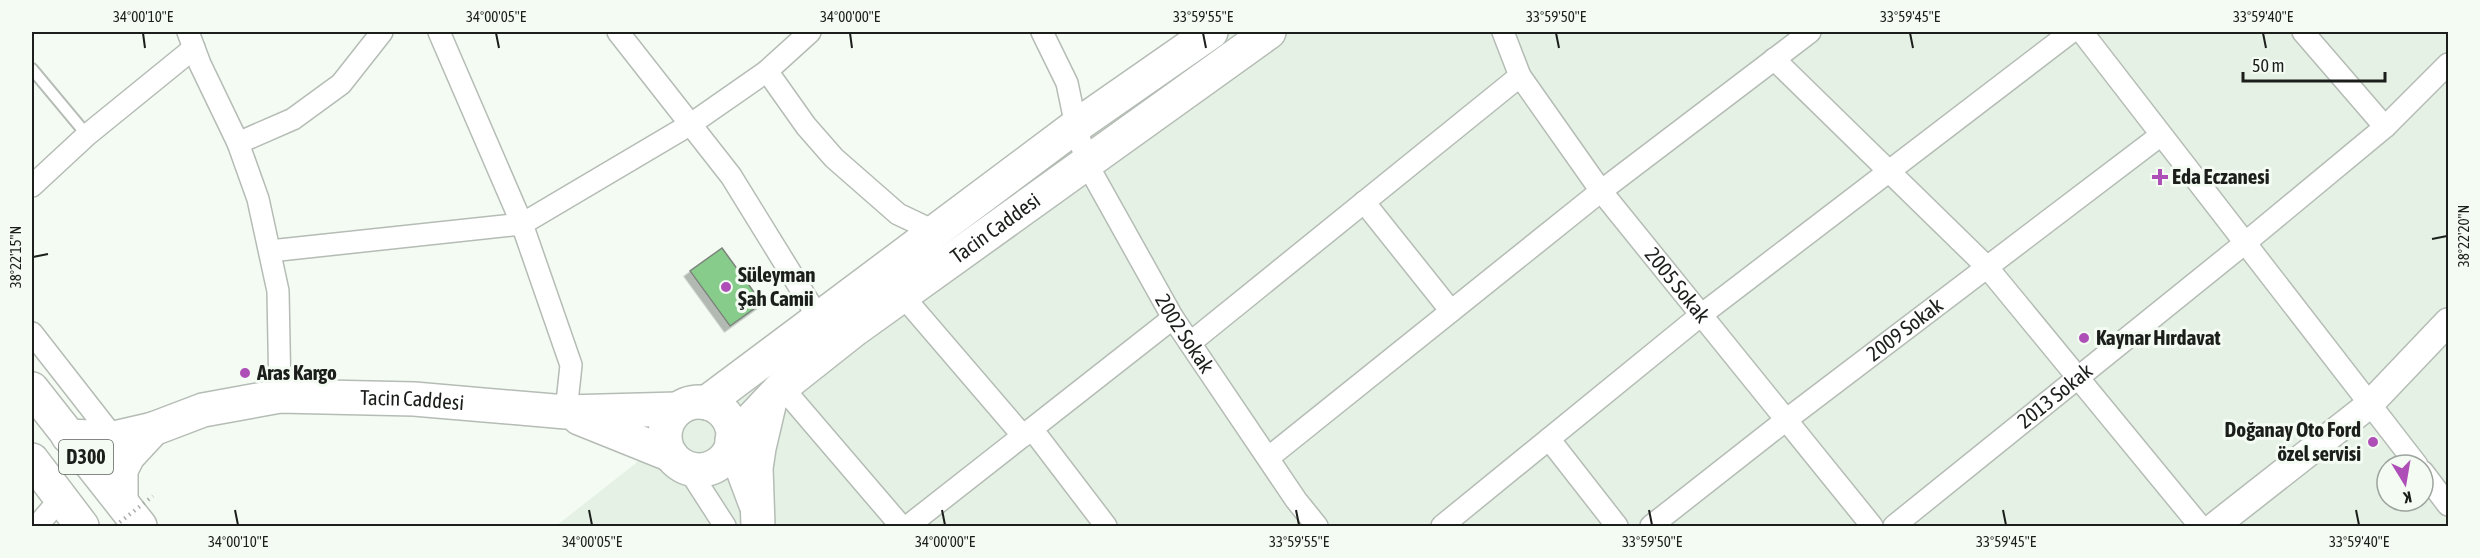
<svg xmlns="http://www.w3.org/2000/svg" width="2480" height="558" font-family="'Asap Condensed',sans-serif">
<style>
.built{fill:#e4f1e4;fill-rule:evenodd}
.building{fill:#87cc8b;stroke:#7d847d;stroke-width:1.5;filter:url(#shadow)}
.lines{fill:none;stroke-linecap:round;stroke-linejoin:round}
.service-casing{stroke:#b5bcb5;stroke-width:14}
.minor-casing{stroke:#b5bcb5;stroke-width:24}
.tertiary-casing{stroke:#b5bcb5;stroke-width:30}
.primary-casing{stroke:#b5bcb5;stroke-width:36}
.trunk-casing{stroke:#b5bcb5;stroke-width:36}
.service{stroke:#fff;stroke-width:10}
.minor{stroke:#fff;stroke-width:21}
.tertiary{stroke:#fff;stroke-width:27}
.primary{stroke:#fff;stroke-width:33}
.trunk{stroke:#fff;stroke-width:33}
.path-bridge{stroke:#a8aea8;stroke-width:4;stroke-dasharray:1.5 4.5;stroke-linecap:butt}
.ticks{fill:none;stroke:#1b1e1b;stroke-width:2}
.poi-dot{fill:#ae4fb8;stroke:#f3fbf3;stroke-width:2}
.labels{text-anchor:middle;stroke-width:6;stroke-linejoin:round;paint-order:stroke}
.shield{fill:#f3fbf3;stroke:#5c605c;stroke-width:1.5}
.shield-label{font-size:20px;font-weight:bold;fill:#1b1e1b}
.poi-label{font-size:21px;font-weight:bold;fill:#1b1e1b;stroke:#f3fbf3;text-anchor:start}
.street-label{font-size:21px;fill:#1b1e1b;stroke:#f3fbf3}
.neatline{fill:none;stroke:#1b1e1b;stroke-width:2}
.ticks-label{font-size:15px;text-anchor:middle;fill:#1b1e1b}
</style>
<defs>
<filter id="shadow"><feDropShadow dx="-5.5" dy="5.5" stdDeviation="0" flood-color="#0004"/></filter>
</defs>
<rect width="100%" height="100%" fill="#f3fbf3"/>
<path class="built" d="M1184 32H2448V526H556ZM2387 465H2423V501H2387Z"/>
<path class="building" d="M722 248 762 303 730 326 690 271Z"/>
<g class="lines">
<g class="service-casing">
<path id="service" d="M32 69 87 135"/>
</g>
<g class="minor-casing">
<g id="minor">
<path d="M188 32 200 64 238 143 258 199 278 291 280 396"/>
<path d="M439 32 522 224 571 365 566 412"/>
<path d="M618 32 731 176 818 317"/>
<path d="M810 32 767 71 806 126 834 158 898 214 936 232"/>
<path id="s1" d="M1042 32 1067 83 1076 126 1087 164 1173 318 1296 500 1317 526"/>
<path id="s2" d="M1503 32 1520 76 1601 191 1872 526"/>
<path d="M2082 32 2417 465"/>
<path d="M2303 32 2385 127"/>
<path d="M1774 59 1987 267 2200 526"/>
<path d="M238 143 293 119 341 84 382 32"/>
<path d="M32 186 87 135 194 48"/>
<path d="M1364 202 1451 311"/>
<path d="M270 251 522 224 691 124 767 71"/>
<path d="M902 295 1023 436"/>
<path d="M32 333 114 438"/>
<path d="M1190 343 1520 76"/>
<path d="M782 387 901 526"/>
<path d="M1032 429 1106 526"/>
<path d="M1549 439 1617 526"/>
<path d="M729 450 750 506"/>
<path d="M1268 458 1601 191 1810 32"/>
<path d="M687 467 725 526"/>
<path d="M2423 472 2448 505"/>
<path d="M37 526 61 498"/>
<path d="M908 526 1173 318"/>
<path d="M1442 526 1701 315 2071 32"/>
<path id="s3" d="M1651 526 1786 420 2161 135"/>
<path id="s4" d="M1894 526 2245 243 2385 127 2448 64"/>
</g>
</g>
<g class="tertiary-casing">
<path id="tertiary" d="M2215 526 2369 405 2448 322"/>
</g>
<g class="primary-casing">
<g id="primary">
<circle cx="699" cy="436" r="34"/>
<path d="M706 403 1076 126 1211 32"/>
<path d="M579 418 671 455"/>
<path id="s5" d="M68 436 114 438 153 429 203 410 280 396 414 399 566 412 678 409"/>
<path id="s6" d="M732 440 782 387 854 330 1269 32"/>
<path d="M121 501V470L128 456 153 429"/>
<path d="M758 526 756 468 759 448 770 401"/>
</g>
</g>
<g class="trunk-casing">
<path id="trunk" d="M32 389 140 526
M32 460 82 526"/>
</g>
<use href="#service" class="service"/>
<use href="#minor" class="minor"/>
<use href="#tertiary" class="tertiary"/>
<use href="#primary" class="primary"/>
<use href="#trunk" class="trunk"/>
<path class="path-bridge" d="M115 526 153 496"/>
</g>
<path class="ticks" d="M143 33 145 48M496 33 499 48M850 33 852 48M1203 33 1206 48M1556 33 1559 48M1910 33 1913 48M2263 33 2266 48M2432 239 2447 236M33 257 48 254M235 510 238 525M589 510 592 525M942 510 945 525M1296 510 1299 525M1649 510 1652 525M2003 510 2006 525M2356 510 2359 525"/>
<g class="poi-dot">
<path d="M2157 168h6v6h6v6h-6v6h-6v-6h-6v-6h6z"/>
<circle cx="726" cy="287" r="6"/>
<circle cx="2084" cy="338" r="6"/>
<circle cx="245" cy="373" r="6"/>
<circle cx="2373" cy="442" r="6"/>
</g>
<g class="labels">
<rect class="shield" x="59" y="440" width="54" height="34" rx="4.5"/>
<g class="shield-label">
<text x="86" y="464">D300</text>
</g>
<g class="poi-label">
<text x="2172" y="184">Eda Eczanesi</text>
<text x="738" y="282">Süleyman<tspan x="738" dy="24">Şah Camii</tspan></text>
<text x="2096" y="345">Kaynar Hırdavat</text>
<text x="257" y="380">Aras Kargo</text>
<text x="2361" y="437" text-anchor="end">Doğanay Oto Ford<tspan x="2361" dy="24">özel servisi</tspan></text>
</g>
<g class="street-label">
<text dy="7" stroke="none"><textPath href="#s6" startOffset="339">Tacin Caddesi</textPath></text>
<text dy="7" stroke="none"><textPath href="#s2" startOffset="309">2005 Sokak</textPath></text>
<text dy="7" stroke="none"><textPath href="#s3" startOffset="321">2009 Sokak</textPath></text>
<text dy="7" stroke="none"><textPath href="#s1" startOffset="336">2002 Sokak</textPath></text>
<text dy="7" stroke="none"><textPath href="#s4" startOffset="207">2013 Sokak</textPath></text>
<text dy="7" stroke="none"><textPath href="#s5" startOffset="350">Tacin Caddesi</textPath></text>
</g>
</g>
<rect width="2480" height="558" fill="none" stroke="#f3fbf3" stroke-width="66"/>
<g transform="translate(2405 483) rotate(169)"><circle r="28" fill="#f3fbf3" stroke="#9da39d" stroke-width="1.5"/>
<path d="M0-4.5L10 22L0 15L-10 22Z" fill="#ae4fb8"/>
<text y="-9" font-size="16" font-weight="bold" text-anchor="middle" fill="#1b1e1b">K</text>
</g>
<path d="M2243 72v9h142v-9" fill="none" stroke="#1b1e1b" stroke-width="3"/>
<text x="2252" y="72" font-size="18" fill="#1b1e1b" stroke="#f3fbf3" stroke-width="4.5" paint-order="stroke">50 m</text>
<rect x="33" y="33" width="2414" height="492" class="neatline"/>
<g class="ticks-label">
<text x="143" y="22">34°00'10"E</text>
<text x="496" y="22">34°00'05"E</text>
<text x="850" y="22">34°00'00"E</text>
<text x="1203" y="22">33°59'55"E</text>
<text x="1556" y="22">33°59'50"E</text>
<text x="1910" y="22">33°59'45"E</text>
<text x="2263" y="22">33°59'40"E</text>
<text transform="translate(2464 236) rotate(-90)" y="5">38°22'20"N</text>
<text transform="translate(16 257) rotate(-90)" y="5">38°22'15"N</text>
<text x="238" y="547">34°00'10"E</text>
<text x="592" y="547">34°00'05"E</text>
<text x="945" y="547">34°00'00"E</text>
<text x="1299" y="547">33°59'55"E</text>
<text x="1652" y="547">33°59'50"E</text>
<text x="2006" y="547">33°59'45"E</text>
<text x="2359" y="547">33°59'40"E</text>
</g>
</svg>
